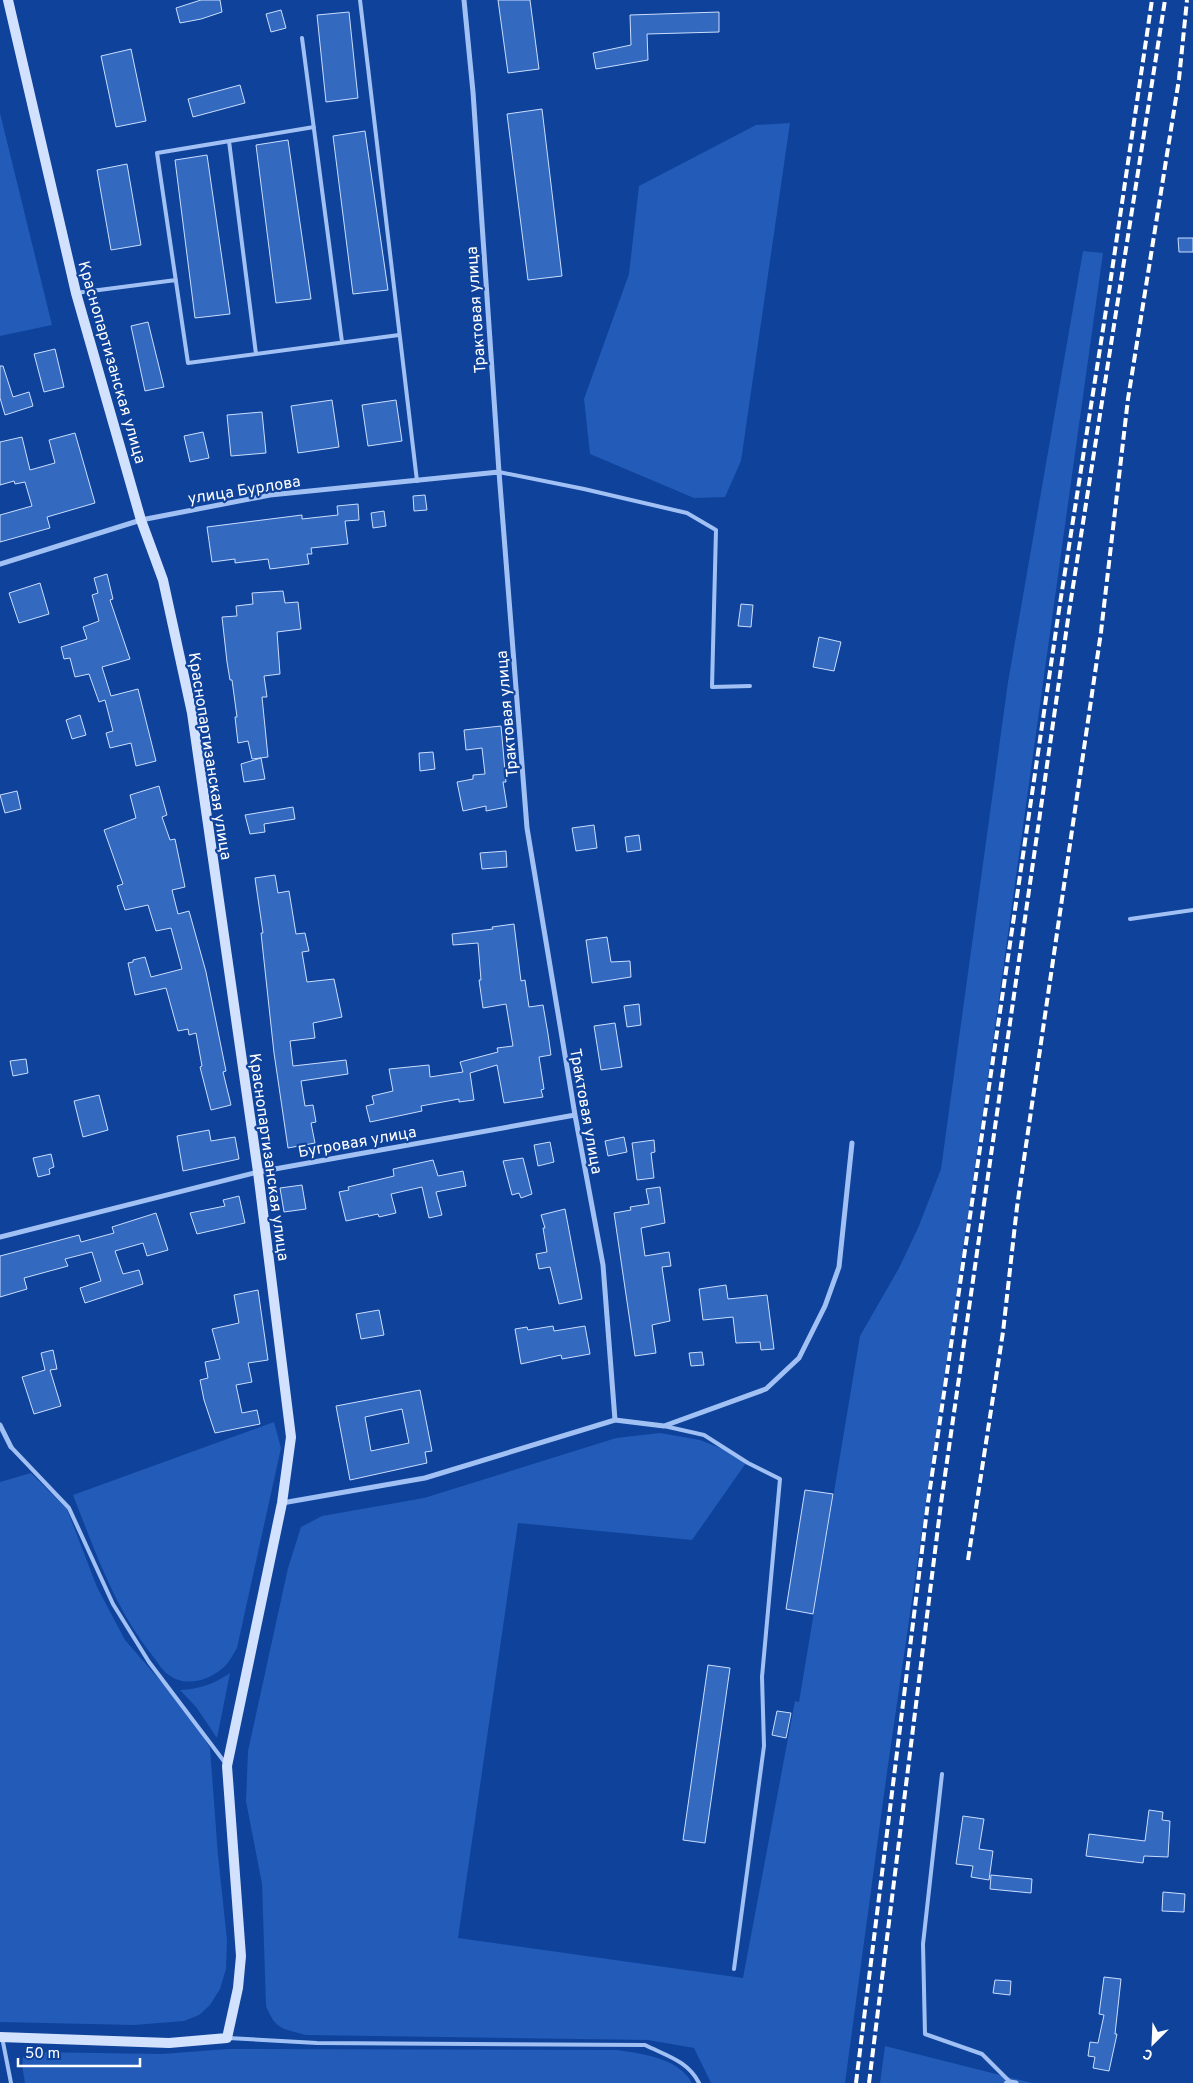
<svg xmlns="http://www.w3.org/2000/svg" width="1193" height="2083" font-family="Overpass,sans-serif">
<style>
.green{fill:#225bb8}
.building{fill:#3469c0;stroke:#cadefe;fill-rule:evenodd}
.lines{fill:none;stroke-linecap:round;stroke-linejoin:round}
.lane{stroke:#a1c1f5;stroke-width:4}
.street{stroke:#a1c1f5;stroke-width:5}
.secondary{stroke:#d2e2fe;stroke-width:10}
.rail{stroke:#fff;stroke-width:4;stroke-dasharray:9 4;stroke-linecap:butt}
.labels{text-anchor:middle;stroke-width:4.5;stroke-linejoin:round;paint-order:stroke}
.street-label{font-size:16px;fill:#fff;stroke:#0f429a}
</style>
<rect width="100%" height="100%" fill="#0f429a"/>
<path class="green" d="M0 113 52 325 0 336Z
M790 123 741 461 725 497 694 498 590 454 584 399 629 274 639 186 756 125Z
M1083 251 1103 253 990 1063 887 1772 845 2083H711L694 2048 648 2040 306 2035C281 2028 276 2030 266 2006L262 1884 246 1801 248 1751 288 1568 301 1527 322 1516 424 1498 616 1438 660 1433 700 1440 728 1451 746 1463 692 1540 518 1523 458 1938 743 1978 795 1701 799 1702 860 1336 899 1268 918 1228 941 1169 1008 682Z
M274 1422 281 1448 237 1648C233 1654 230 1662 224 1667 210 1680 186 1688 169 1675 162 1671 157 1661 152 1655 114 1607 95 1551 73 1495Z
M31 1473 67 1509 97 1587 125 1640 190 1715 210 1748 218 1855 227 1940 226 1969 220 1989 210 2005 199 2015 184 2021 134 2025 0 2022V1482Z
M230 1673 217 1738 196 1707 180 1690C200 1689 214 1684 230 1673Z
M885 2046 1032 2083H880Z
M228 2049 616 2050C640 2053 679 2058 692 2083H25L22 2065 23 2057 33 2052 162 2054Z"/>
<path class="building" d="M201 0H220L222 12 201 19 180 23 176 8Z
M498 0H530L539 69 508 73Z
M281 10 286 28 271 32 266 14Z
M349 12 358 98 326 102 317 15Z
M719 12V32L647 34 648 60 596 69 593 53 631 45 630 15Z
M131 49 146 121 116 127 101 56Z
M240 85 245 103 193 117 188 99Z
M542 109 562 276 528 280 507 114Z
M365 131 388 290 353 294 333 136Z
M288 140 311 299 276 303 256 145Z
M207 155 230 314 195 318 175 160Z
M127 164 141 245 111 250 97 170Z
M1178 238H1193V252H1179Z
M148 322 164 387 145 391 131 326Z
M55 349 64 387 44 392 34 354Z
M0 366H3L13 397 29 392 33 406 5 415 0 398Z
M332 400 339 447 298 453 291 406Z
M396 400 402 441 368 446 362 405Z
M262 412 266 453 231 456 227 415Z
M203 432 209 458 190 462 184 436Z
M75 433 95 503 47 517 50 528 0 542V515L32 506 25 482 15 484 14 481 0 485V442L22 437 30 470 55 463 49 440Z
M425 495 427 510 414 511 413 496Z
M358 504 359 520 345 521 348 544 311 548 312 554H307L309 564 270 569 268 559 235 563V559L212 562 207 527 302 515V519L338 515 337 506Z
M384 511 386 526 373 528 371 513Z
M107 574 113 599 110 600 130 659 102 667 111 696 138 689 156 761 136 766 131 743 110 748 106 733 113 731 105 700 99 702 89 674 75 677 70 658 64 659 61 647 87 639 83 627 99 621 92 595 98 593 94 578Z
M40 583 49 614 19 623 9 593Z
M283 591 285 603 298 602 301 629 277 632 280 674 264 676 267 697H262L268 757 252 759 248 741 238 743 235 717H237L232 680H230L227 662 222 617 237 616 236 606 253 604 252 593Z
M741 604 753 605 751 627 738 626Z
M819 637 841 642 834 671 813 667Z
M80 715 86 735 72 739 66 720Z
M501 726 506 782H503L507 807 486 811V806L463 811 457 782 473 779V775L485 774 482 748 466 750 464 730Z
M433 752 435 769 420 771 419 753Z
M261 758 265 779 244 782 241 764Z
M159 786 167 815 162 817 170 840 175 839 185 887 172 890 178 914 189 911 206 972 226 1071 223 1072 231 1105 211 1110 200 1067 202 1066 196 1033 189 1035 188 1029 178 1031 166 988 135 995 128 963 133 962V960L145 957 151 977 182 969 171 928 156 931 148 905 125 910 117 886 123 884 104 830 136 818 130 795Z
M17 791 21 809 5 813 0 795Z
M293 807 295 819 264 824 265 832 250 834 245 815Z
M594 825 597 848 576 851 572 828Z
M639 835 641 850 627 852 625 837Z
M506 851 507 867 482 869 480 853Z
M275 875 278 893 289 891 296 934 305 933 309 951 302 952 307 982 334 979 342 1017 313 1023 315 1038 290 1041 293 1066 346 1060 348 1074 301 1081 305 1106 313 1105 316 1122 311 1123 315 1143 288 1148 274 1053 261 933H263L255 878Z
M514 924 521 981 525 980 529 1007 543 1005 548 1034 551 1055 539 1057 544 1089 541 1090 543 1097 504 1103 497 1065 470 1073 474 1100 459 1102V1099L421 1106 422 1111 370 1122 366 1106 374 1104 372 1096 393 1091 389 1069 429 1065 430 1077 463 1072 460 1062 498 1052 497 1048 513 1046 506 1004 483 1008 479 980H481L478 943 453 945 452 934 493 929 492 927Z
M607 937 611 962 630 961 631 977 592 983 586 940Z
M639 1004 641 1025 627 1027 624 1006Z
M615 1023 622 1067 601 1070 594 1026Z
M26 1059 28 1073 13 1076 10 1061Z
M99 1095 108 1130 83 1137 74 1101Z
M209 1130 211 1141 235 1137 239 1159 183 1171 177 1136Z
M624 1137 627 1152 608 1156 605 1141Z
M654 1140 655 1152 651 1153 654 1178 637 1180 632 1143Z
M550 1142 554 1162 538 1166 534 1145Z
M51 1154 54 1167 49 1169 50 1174 38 1177 33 1158Z
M523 1158 532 1194 521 1198 519 1193 512 1195 503 1161Z
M433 1160 438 1176 463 1171 466 1186 436 1192 442 1215 429 1218 422 1187 391 1194 396 1213 379 1217 378 1214 346 1221 339 1192 349 1190 348 1187 394 1176 393 1169Z
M302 1185 306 1209 284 1212 280 1188Z
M660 1187 665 1223 641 1228 645 1256 669 1252 671 1266 662 1267 670 1321 652 1325 656 1353 635 1356 614 1213 631 1210 630 1207 649 1204 646 1189Z
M239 1196 245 1223 197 1234 190 1213 225 1206 223 1200Z
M565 1209 582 1299 559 1304 550 1267 539 1269 536 1254 547 1252 543 1228H545L541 1215Z
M156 1213 168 1250 147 1256 143 1243 115 1251 123 1274 139 1270 143 1284 85 1303 80 1288 101 1281 92 1252 65 1259 68 1266 24 1278 27 1289 0 1297V1256L79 1235 81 1242 114 1233 112 1227Z
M726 1285 728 1299 767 1295 774 1349 761 1350 760 1342 736 1343 733 1317 703 1320 699 1289Z
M258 1290 268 1360 248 1363 252 1382 236 1385 242 1413 257 1410 260 1424 215 1433 204 1400 200 1380 208 1378 205 1362 220 1359 212 1329 239 1323 234 1295Z
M379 1310 384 1335 361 1339 356 1314Z
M553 1326 554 1331 585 1326 590 1354 562 1359 561 1355 521 1364 515 1329 527 1327 528 1330Z
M53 1350 57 1369 50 1370 61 1406 34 1414 22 1377 45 1370 41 1353Z
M702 1352 704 1365 691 1366 689 1353Z
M420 1390 432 1451 425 1452 427 1463 350 1480 336 1406ZM402 1409 409 1443 371 1451 365 1417Z
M805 1490 833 1494 813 1614 786 1609Z
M708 1665 730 1668 705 1843 683 1840Z
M777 1711 791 1713 786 1738 772 1735Z
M1149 1810 1163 1812 1162 1820 1170 1821 1168 1857 1144 1856 1143 1863 1086 1856 1089 1834 1145 1841Z
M963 1816 984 1819 979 1849 993 1851 989 1880 971 1877 973 1866 956 1864Z
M991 1875 1032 1879 1031 1893 990 1889Z
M1163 1892 1185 1894 1184 1912 1162 1911Z
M1104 1977 1121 1979 1115 2034H1117L1109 2071 1093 2068 1095 2057 1088 2056 1090 2042 1098 2043 1104 2015 1099 2014Z
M995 1980 1011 1981 1010 1995 993 1993Z"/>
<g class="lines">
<path class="lane" d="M360 0 417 481
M302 38 342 342
M314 127 157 153 188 363 399 335
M229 141 256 354
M76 293 176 280
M499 472 584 489 687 513 716 530 712 687 750 686
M1130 919 1193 910
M664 1426 704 1435 748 1463 780 1479 762 1677 764 1746 734 1969
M11 1447 69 1508 113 1604 149 1662 226 1764
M942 1774 923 1944 925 2034 982 2054 1010 2082 1006 2083
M2 2037 11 2083
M228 2038 317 2043 645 2045C667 2056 688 2061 699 2083"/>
<path class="street" d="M464 0 473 92 499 472 527 828 575 1115 603 1265 615 1420
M0 564 141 520 270 495 499 472
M0 1237 258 1172 575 1115
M0 1425 11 1447
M282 1503 425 1478 615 1420 664 1426 766 1389 799 1358 825 1306 839 1267 852 1143
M1010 2082 1016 2083"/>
<path class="secondary" d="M0 2037 169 2043 227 2038 238 1988 241 1956 227 1766 282 1503 291 1437 258 1172 192 713 163 580 141 520 76 293 8 0"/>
<path class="rail" d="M968 1560 1003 1332 1017 1207 1101 632 1128 399 1179 79 1187 0
M856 2083 928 1502 1059 610 1109 291 1152 0
M869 2083 941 1503 1069 612 1165 0"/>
</g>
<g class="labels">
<g class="street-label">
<text transform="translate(475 310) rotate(-94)" y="6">Трактовая улица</text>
<text transform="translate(113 362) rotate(74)" y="6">Краснопартизанская улица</text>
<text transform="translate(244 489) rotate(-9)" y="6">улица Бурлова</text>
<text transform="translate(506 714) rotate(-95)" y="6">Трактовая улица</text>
<text transform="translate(211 756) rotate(81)" y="6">Краснопартизанская улица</text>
<text transform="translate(587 1111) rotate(80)" y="6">Трактовая улица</text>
<text transform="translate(357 1141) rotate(-10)" y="6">Бугровая улица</text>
<text transform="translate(270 1157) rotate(82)" y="6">Краснопартизанская улица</text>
</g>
</g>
<g transform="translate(1153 2043) rotate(204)" stroke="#0f429a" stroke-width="4" paint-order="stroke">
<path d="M0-4L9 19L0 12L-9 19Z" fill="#ffffff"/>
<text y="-8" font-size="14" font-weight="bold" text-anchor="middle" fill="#ffffff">С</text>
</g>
<path d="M18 2058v8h122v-8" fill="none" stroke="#ffffff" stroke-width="2.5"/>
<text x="25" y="2058" font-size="15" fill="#ffffff" stroke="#0f429a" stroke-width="4" paint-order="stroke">50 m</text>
</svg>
